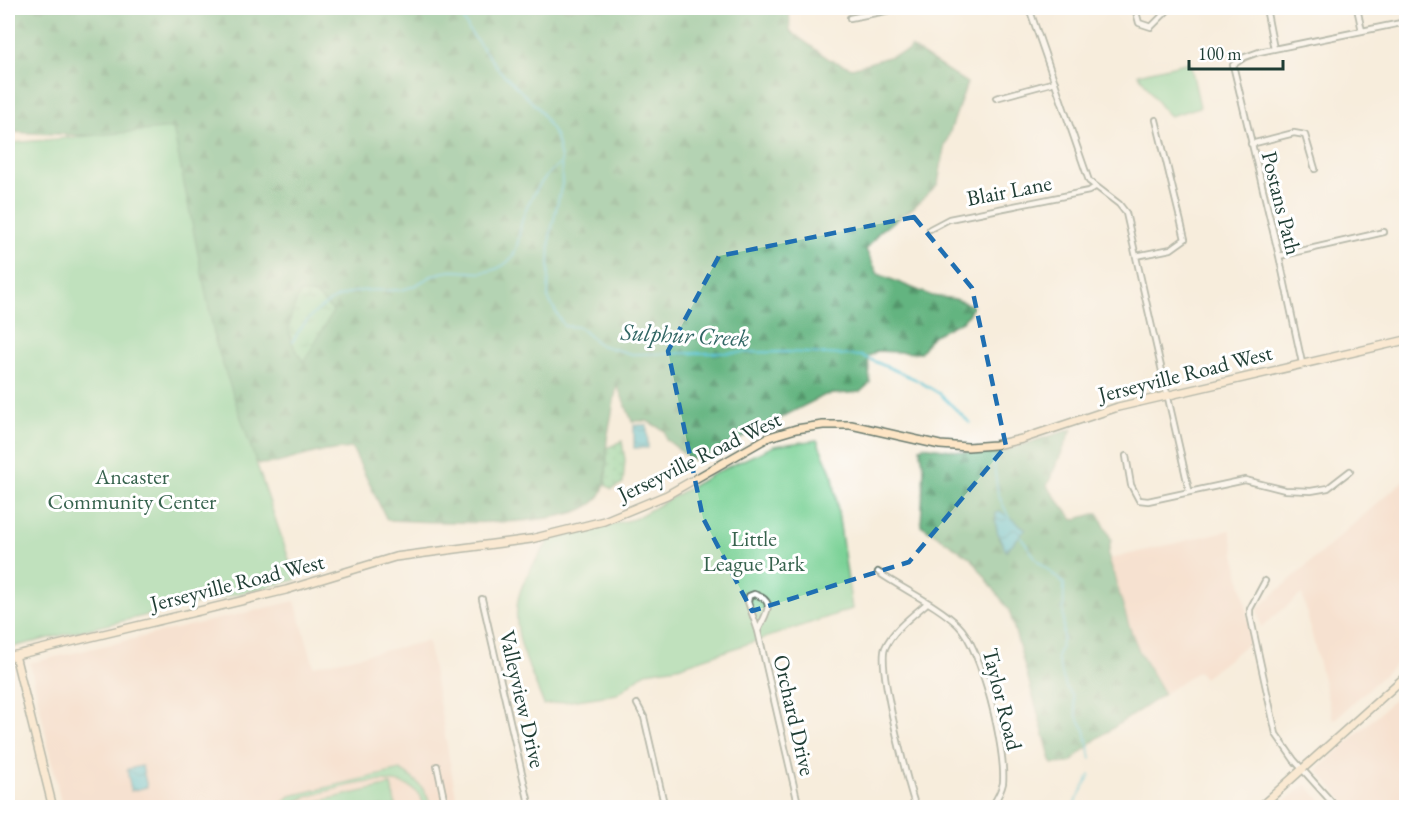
<svg xmlns="http://www.w3.org/2000/svg" width="1414" height="815" font-family="'EB Garamond',serif">
<style>
.built{fill:#f4d3c0}
.grass{fill:url(#grass-dots);stroke:#4d8866;stroke-width:1.5}
.forest{fill:url(#forest-firs);stroke:#42785a;stroke-width:1.5;fill-rule:evenodd}
.wetland{fill:url(#wetland-marsh);stroke:#4d8866;stroke-width:1.5}
.park{fill:#7bd297;stroke:#4d8866;stroke-width:1.5}
.water{fill:url(#water-waves);stroke:#3c8084;stroke-width:1.5}
.lines{fill:none;stroke-linecap:round;stroke-linejoin:round}
.stream{stroke:#5ac4d4;stroke-width:2}
.street-casing{stroke:#6b7b6f;stroke-width:8}
.secondary-casing{stroke:#6b7b6f;stroke-width:10}
.street{stroke:#fff;stroke-width:4.5}
.secondary{stroke:#fde5c5;stroke-width:7}
.marked{fill:none;stroke:#1f6fb2;stroke-width:4.5;stroke-dasharray:12 8;stroke-linejoin:round}
.labels{text-anchor:middle;stroke-width:6;stroke-linejoin:round;paint-order:stroke}
.street-label{font-size:22px;fill:#1f3d34;stroke:#fff}
.park-label{font-size:22px;fill:#36624d;stroke:#fff}
.water-label{font-size:24px;font-style:italic;fill:#316664;stroke:#fff}
</style>
<defs>
<pattern id="grass-dots" width="8" height="8" patternUnits="userSpaceOnUse" patternTransform="scale(1.5)"><rect width="8" height="8" fill="#7bd297"/><path d="M2 2h.1M6 6h.1" fill="none" stroke="#64ac7c" stroke-width="1.8" stroke-linecap="round"/></pattern>
<pattern id="forest-firs" width="22" height="20" patternUnits="userSpaceOnUse" patternTransform="scale(1.5)"><rect width="22" height="20" fill="#64b480"/><path d="M5 1l3.5 6h-7zM16 11l3.5 6h-7z" fill="#52946a"/></pattern>
<pattern id="wetland-marsh" width="20" height="14" patternUnits="userSpaceOnUse" patternTransform="scale(1.5)"><rect width="20" height="14" fill="#7bd297"/><path d="M1 5h8M5 5V1M11 12h8M15 12V8" fill="none" stroke="#64ac7c"/></pattern>
<pattern id="water-waves" width="16" height="10" patternUnits="userSpaceOnUse" patternTransform="scale(1.5)"><rect width="16" height="10" fill="#5ac4d4"/><path d="M0 5q4-4 8 0t8 0" fill="none" stroke="#4aa0ad"/></pattern>
</defs>
<rect width="100%" height="100%" fill="#fff"/>
<filter id="ink" filterUnits="userSpaceOnUse"><feTurbulence type="fractalNoise" baseFrequency=".0167" numOctaves="2"/><feDisplacementMap in="SourceGraphic" scale="12" xChannelSelector="R" yChannelSelector="G"/><feConvolveMatrix kernelMatrix="1 2 1 2 8 2 1 2 1" color-interpolation-filters="sRGB"/></filter>
<filter id="wash" filterUnits="userSpaceOnUse"><feTurbulence type="fractalNoise" baseFrequency=".008" numOctaves="4" result="noise"/><feDisplacementMap in="SourceGraphic" scale="24" xChannelSelector="R" yChannelSelector="G"/><feGaussianBlur stdDeviation="1.35" result="paint"/><feColorMatrix in="noise" values="0 0 0 0 0 0 0 0 0 0 0 0 0 0 0 0 0 1.4 0 .05"/><feComposite in="paint" operator="in"/></filter>
<g filter="url(#wash)">
<rect width="100%" height="100%" fill="#f7eddc"/>
<path class="built" d="M1406 478V655L1333 721 1302 594 1261 627 1257 609Z
M1230 530 1253 640 1204 678 1198 671 1164 694 1134 639 1109 559Z
M295 601 314 666 428 641 458 807H62L30 663Z
M1406 689V807H1349L1317 770Z
M1306 784 1327 807H1278Z"/>
<path class="grass" d="M622 441 625 460 623 483 612 489 606 485 607 448Z"/>
<path class="forest" d="M8 8H789L790 31 829 59 852 68 908 51 911 47 967 83 944 149 938 184 913 208 879 232 866 250 878 274 932 296 955 299 974 306 964 320 932 336 920 353 877 351 868 357 870 383 860 392 825 395 700 459C684 461 680 447 666 440L665 431 647 421H632L617 385C614 403 610 422 607 440 605 458 610 483 598 498 574 531 429 522 387 520L352 448 318 452 277 463 260 464 253 459 100 136 8 132Z
M1072 429 1047 486 1073 520 1098 513 1111 539 1108 555 1129 626 1140 653 1164 694 1095 740 1070 763 1052 764 1009 610 972 559 921 525 924 468 920 448 924 446 963 452 1003 451ZM1000 512 1010 520 1007 551 999 539Z"/>
<path class="wetland" d="M300 293 315 294 333 311 304 362C283 335 287 323 300 293Z"/>
<path class="park" d="M1190 62 1200 107 1170 116C1159 108 1148 86 1138 74Z
M173 128 216 344 296 580 8 648V141L13 143Z
M817 440 833 477 852 609 678 667 646 672 617 694 544 705C532 673 511 635 518 600 522 578 539 557 550 539L634 519 717 472 774 446Z
M400 770C415 779 428 789 430 807H424C415 761 334 789 304 798 294 801 288 808 278 807L290 796Z
M391 785 396 807H297V806Z"/>
<path class="water" d="M634 425H647L648 448H634Z
M1000 511 1026 529 1006 551C999 538 994 527 996 512Z
M142 766 147 787 131 791 127 769Z"/>
<g class="lines">
<path class="stream" d="M458 8 469 30 499 70 539 109 556 137 561 159 562 184 550 236 548 298 564 326 579 327 600 345 632 354 788 352 862 356 915 379 940 394 970 423
M293 341C306 316 331 295 360 291 375 289 390 292 405 289 423 285 427 273 451 271 467 270 480 276 496 269 520 259 517 242 522 220 527 203 544 173 560 164
M993 458 998 494 1010 520
M1021 537 1037 560 1064 584 1063 638 1057 658 1066 687 1073 696 1077 717 1085 730 1091 759
M1072 808 1090 775"/>
</g>
</g>
<g filter="url(#ink)">
<g class="lines">
<g class="street-casing">
<path id="street" d="M1029 8 1089 181 1119 204 1126 213 1189 490
M1135 8 1139 23 1151 27 1170 8
M1266 8 1274 49
M1357 8 1362 31
M850 18 901 8
M996 98 1055 82
M1403 123 1406 122
M1251 144 1294 133 1305 135 1315 169
M930 229 949 219 1089 191 1095 187
M1136 256 1171 249 1185 239 1156 120
M1279 256 1384 232
M1302 363 1279 256 1233 65 1245 57 1259 52 1406 22
M1126 456 1131 485 1139 500 1148 501 1245 480 1285 490 1311 491 1328 488 1350 471
M878 572C902 589 938 605 958 625 982 648 1006 750 1003 783 1001 793 996 800 991 808
M1265 581 1250 609V615L1276 734 1294 760 1337 808
M482 599 530 808
M758 631C765 614 778 601 754 594L749 596 748 602 758 631 799 808
M637 704 644 717 665 808
M437 766 446 808
M916 808C908 783 877 668 885 648 893 630 912 616 926 604"/>
</g>
<g class="secondary-casing">
<path id="secondary" d="M15 655 53 808
M8 657 286 590 395 557 531 539 604 521 667 495 769 437 796 429 823 425H851L940 445 968 447 995 445 1022 439 1118 407 1406 340
M1259 808 1406 676"/>
</g>
<use href="#street" class="street"/>
<use href="#secondary" class="secondary"/>
</g>
</g>
<path d="M0 0H1414V815H0ZM914 217 972 288 1006 446 909 562 752 611 703 518 668 351 719 256Z" fill="#f7eddc" fill-opacity=".55" fill-rule="evenodd"/>
<path class="marked" d="M914 217 972 288 1006 446 909 562 752 611 703 518 668 351 719 256Z"/>
<g class="labels">
<g class="street-label">
<text transform="translate(1009 190) rotate(-11)" y="8">Blair Lane</text>
<text transform="translate(1282 203) rotate(76)" y="8">Postans Path</text>
<text transform="translate(1185 373) rotate(-14)" y="8">Jerseyville Road West</text>
<text transform="translate(699 456) rotate(-26)" y="8">Jerseyville Road West</text>
<text transform="translate(237 582) rotate(-14)" y="8">Jerseyville Road West</text>
<text transform="translate(523 699) rotate(77)" y="8">Valleyview Drive</text>
<text transform="translate(1003 699) rotate(76)" y="8">Taylor Road</text>
<text transform="translate(795 715) rotate(77)" y="8">Orchard Drive</text>
</g>
<g class="park-label">
<text x="132" y="484">Ancaster<tspan x="132" dy="25">Community Center</tspan></text>
<text x="754" y="546">Little<tspan x="754" dy="25">League Park</tspan></text>
</g>
<g class="water-label">
<text transform="translate(685 335) rotate(3)" y="8">Sulphur Creek</text>
</g>
</g>
<rect width="1414" height="815" fill="none" stroke="#fff" stroke-width="30"/>
<path d="M1189 60v9h94v-9" fill="none" stroke="#1f3d34" stroke-width="3"/>
<text x="1198" y="60" font-size="18" fill="#1f3d34" stroke="#ffffff" stroke-width="4.5" paint-order="stroke">100 m</text>
</svg>
